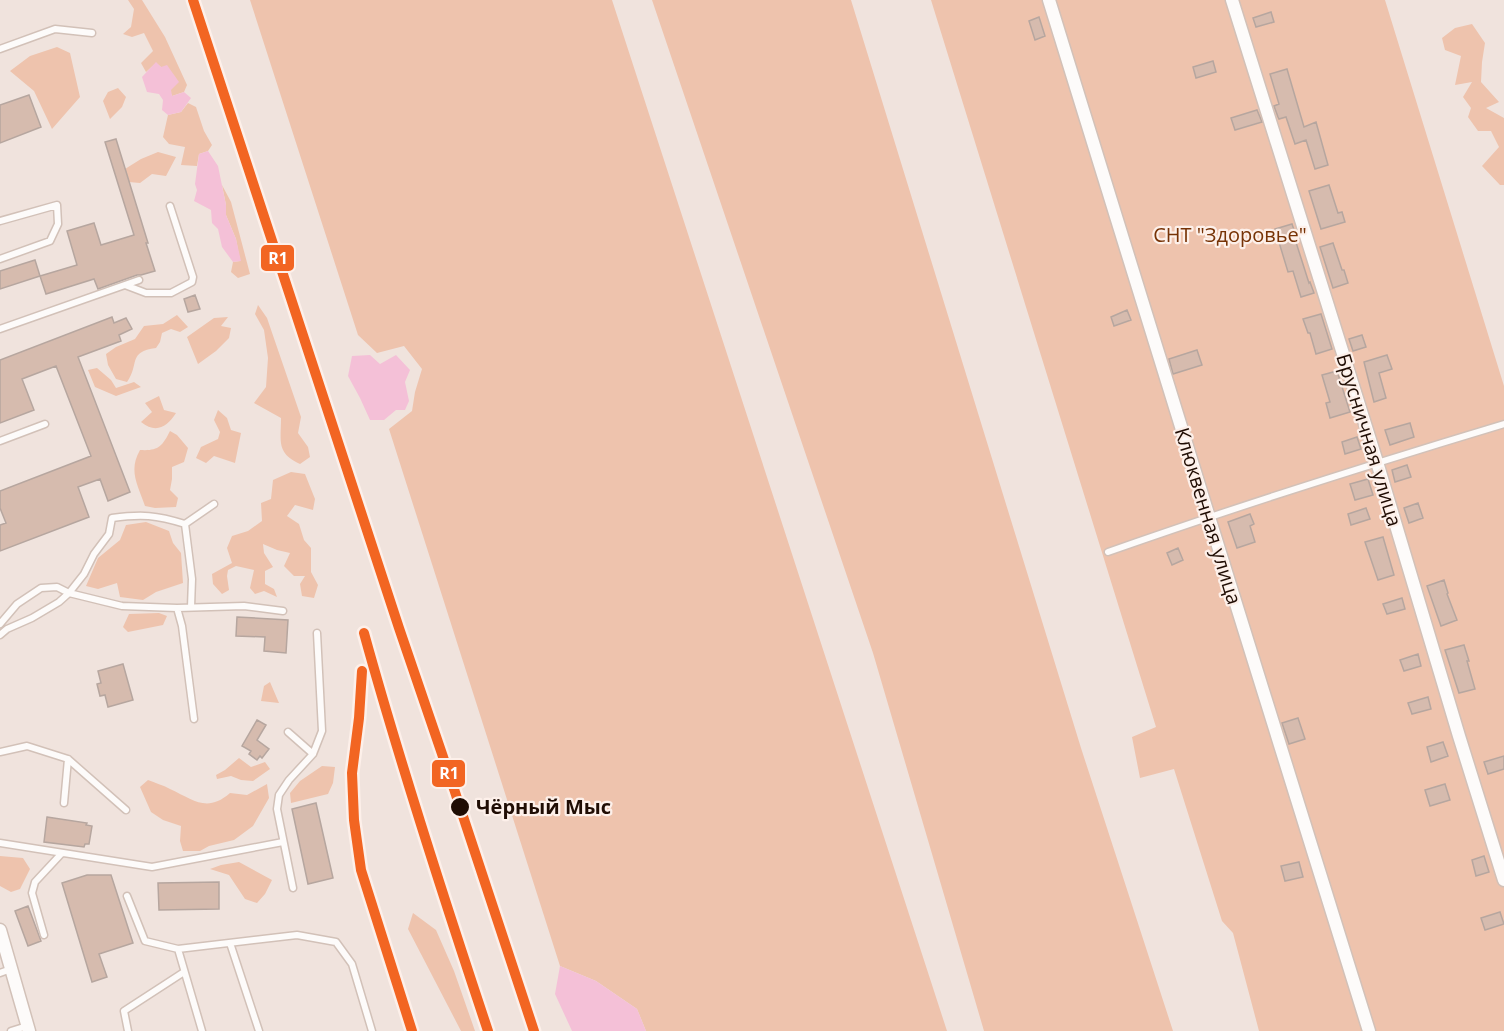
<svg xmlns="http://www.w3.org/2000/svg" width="1504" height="1031" font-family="'Open Sans',sans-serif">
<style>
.green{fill:#eec3ad}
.water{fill:#f4c0d7}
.building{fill:#d6bbae;stroke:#b6a69f;stroke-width:1.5}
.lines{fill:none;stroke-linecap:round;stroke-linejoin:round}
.lane-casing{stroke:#d2c1b8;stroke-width:9}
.street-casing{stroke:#d2c1b8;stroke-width:15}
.lane{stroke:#fdfbfa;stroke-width:6}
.street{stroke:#fdfbfa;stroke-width:12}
.rail-1-casing{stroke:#fdf0ea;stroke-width:15}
.rail-1{stroke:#f26522;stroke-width:10}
.stop-dot{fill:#200d04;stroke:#fdf0ea;stroke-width:2}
.labels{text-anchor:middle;stroke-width:4.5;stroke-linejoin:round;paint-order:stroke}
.park-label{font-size:20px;fill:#773306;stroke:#fdf0ea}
.street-label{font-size:20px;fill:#200d04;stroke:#fdf0ea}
.stop-label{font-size:20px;font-weight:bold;fill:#200d04;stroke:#fdf0ea;text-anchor:start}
.line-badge{stroke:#fdf0ea;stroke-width:2}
.badge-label{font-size:16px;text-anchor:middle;font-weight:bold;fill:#fff}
</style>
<rect width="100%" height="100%" fill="#f0e3dd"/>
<path class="green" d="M128 0H142L165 37 187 85 184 92 172 96 161 67 156 63 146 72 141 63 153 51 144 33 132 37 123 34 131 27 134 9Z
M250 0H612L947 1031H646L637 1009 596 981 560 966 389 429 412 411 415 392 422 369 404 346 377 353 358 335Z
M652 0H851L1081 748 1173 1031H984L873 653Z
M931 0H1385L1504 386V1031H1259L1233 933 1222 921 1174 769 1140 778 1132 737 1156 727Z
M1472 24 1485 43 1482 62 1481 82 1499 102 1486 108 1504 118V185H1500L1482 166 1499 147 1491 131H1478L1468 117 1471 108 1463 97 1472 82 1455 85 1461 56 1445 50 1442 38 1455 28Z
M57 47 70 53 80 97 52 129 34 91 10 71 30 56Z
M118 88 126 97 122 107 110 119 103 101 108 92Z
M188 103 196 107 204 131 212 145 208 151 199 154 197 166 181 165 185 147 169 144 163 137 168 115 181 112Z
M158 152 176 157 166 176 152 174 140 183 129 182 125 169 141 159Z
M222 185 231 202 250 274 238 278 231 272 233 262 240 261 236 239 226 215V205Z
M258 305 267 318 301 417 298 433 308 447 310 457 300 464C276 453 281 441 281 418L254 403 266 387 268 358 264 330 255 314Z
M177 315 188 327 180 332 171 329 162 333 160 342 156 348C127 352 140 364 127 382L116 379 108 365 106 354 116 347 135 339 144 326 163 324Z
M228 317 221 326 231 328 229 338 216 351 198 364 187 337 214 318Z
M97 368 111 380 116 388 134 382 141 387 116 396 95 387 88 370Z
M159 396 164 410 176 413C167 427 156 434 141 422L152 412 145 403Z
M218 410 227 418 231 430 241 433 235 463 214 456 206 463 196 458 201 447 218 439 220 432 214 420Z
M170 431 177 435 188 448 184 462 172 467V479L170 490 178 498 176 507 155 508 145 506C138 485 128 471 140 450 158 451 162 447 170 431Z
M291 472 305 474 315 499 313 510 295 505 287 516 299 524 304 540 311 548V572L318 585 314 598 302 596 300 584 305 576H294L284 566 290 553 277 550 263 544 264 553 273 567 265 571V584L274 589 277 597 264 591 255 594 250 588 254 570 236 566 228 570 227 576 229 590 222 594 213 584 212 574 232 563 227 548 232 536 248 531 262 521 261 503 271 499 273 480Z
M146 522 169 531 173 543 181 553 183 583 156 592 143 600 120 597 117 583 98 589 86 586 98 558 120 540 126 525Z
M159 613 167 616 163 625 128 632 123 627 129 614Z
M270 682 279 703 261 701 264 686Z
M239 758 251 767 265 762 270 769 253 781 241 780 231 776 217 779 216 775 225 770Z
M322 766 335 767 333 783 328 794 291 803 290 793 300 781Z
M148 780C155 783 163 785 170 789 194 800 207 813 230 793L247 795 267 784 269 798 253 826 234 840 209 846 200 851H183L180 841 181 826 163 820 151 812 140 787Z
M0 856 23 858 30 869 20 889 11 892 0 886Z
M239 862 272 880 265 894 257 903 245 899 229 875 210 869 221 865Z
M413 913 436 930 454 971 475 1031H461L408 929Z"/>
<path class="water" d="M156 62 161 67 167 65 179 82 171 90 172 96 184 92 191 98 181 112 168 115 162 110 163 100 159 94 147 92 142 77Z
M208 151 218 166 226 205V215L236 239 241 261 233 262 222 247 218 229 212 223 211 210 194 201 197 190 195 184 199 154Z
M370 355 380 364 396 355 410 370 405 382 409 401 405 410H396L384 420H370L360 398 348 376 352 356Z
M560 966 596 981 637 1009 646 1031H572L555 994Z"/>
<path class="building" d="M1271 12 1274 22 1256 27 1253 18Z
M1039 17 1045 36 1035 40 1029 21Z
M1213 61 1216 72 1196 78 1193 67Z
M1287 69 1304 127 1316 122 1328 165 1315 169 1306 140 1295 144 1286 117 1279 119 1278 117 1274 106 1279 104 1270 74Z
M29 95 41 127 0 143V105Z
M1257 110 1262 122 1235 130 1231 118Z
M116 139 148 243H146L155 271 141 275H137L98 289 94 279 46 294 40 276 77 265 67 231 94 223 101 245 134 235 105 142Z
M1329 185 1338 213 1342 212 1345 222 1321 229 1309 191Z
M1292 224 1296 236H1294L1309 283 1310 282 1314 293 1301 297 1293 271 1288 272 1275 229Z
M1333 243 1342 270H1344L1348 283 1333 288 1320 247Z
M35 260 40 276 0 289V271Z
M195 295 200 309 188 312 184 299Z
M1127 310 1131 320 1114 326 1111 317Z
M1321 314 1332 349 1316 354 1310 333H1308L1303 319Z
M112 317 114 323 126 318 132 329 119 335 121 341 78 357 130 492 108 501 100 479 78 487 89 517 0 551V525L6 523 0 508V491L91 456 56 366 22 379 34 410 0 423V360Z
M1362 335 1366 347 1353 351 1349 339Z
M1197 350 1202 365 1173 374 1169 359Z
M1387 355 1392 369 1379 373 1386 398 1374 402 1364 362Z
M1337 371 1350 412 1330 418 1326 403 1330 402 1322 375Z
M1410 423 1414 437 1390 445 1385 430Z
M1357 437 1361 449 1345 454 1342 442Z
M1407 465 1411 477 1395 482 1392 470Z
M1368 479 1373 495 1355 500 1350 484Z
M1418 503 1423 518 1409 523 1404 508Z
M1366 508 1370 519 1351 525 1348 514Z
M1250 514 1254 524 1250 526 1255 542 1237 548 1228 522Z
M1383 537 1394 575 1378 580 1365 542Z
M1178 548 1183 560 1172 565 1167 553Z
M1444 580 1448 593 1447 594 1457 620 1441 626 1427 586Z
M1402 598 1405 609 1387 614 1383 604Z
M237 617 288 620 286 653 264 651 265 637 236 636Z
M1464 645 1469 661H1467L1475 689 1459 693 1445 650Z
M1418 654 1421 666 1404 671 1400 660Z
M123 664 133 700 108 707 105 695 100 696 97 684 101 683 98 671Z
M1428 697 1431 709 1412 714 1408 703Z
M1298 718 1305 739 1289 744 1282 723Z
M257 720 266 725 257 740 269 749 262 758 260 756 257 760 249 754 251 751 242 746Z
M1443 742 1448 756 1431 762 1427 747Z
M1504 756V769L1488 774 1484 762Z
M1445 784 1450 800 1430 806 1425 790Z
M316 803 333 878 308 884 292 809Z
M47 817 87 823 86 825 92 826 89 844H85L84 847 44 842Z
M1484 856 1489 872 1476 876 1472 860Z
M1299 862 1303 877 1285 881 1281 866Z
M87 875H111L133 943 99 954 107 977 92 982 62 883Z
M219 882V909L159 910 158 883Z
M28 906 41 941 28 946 15 911Z
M1500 912 1504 924 1485 930 1481 918Z"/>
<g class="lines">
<g class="lane-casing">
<path id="lane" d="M0 49 55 29 92 33
M0 221 57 205 58 224 50 241 0 259
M125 285 146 293H171L192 282 193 277 170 206
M0 329 139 280
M0 441 45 424
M185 524 192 579 191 607
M185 524 214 504
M1108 552C1239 506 1371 464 1504 424
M177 608 182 626 194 719
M0 624 17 604 41 588 57 587 69 593 122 606 177 608 244 606 283 611
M0 635 7 629 32 618 59 602 69 593 84 574 94 554 109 534 112 518C142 514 156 515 185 524
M288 732 313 754
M0 752 27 746 68 759 126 810
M64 803 68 759
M0 843 152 867 283 842
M293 888 277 809 279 795 289 780 313 754 322 731 317 633
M127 896 145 941 178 949 297 935 336 942 352 964 372 1031
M44 935 32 893 35 882 62 853
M230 943 259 1031
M178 949 202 1031
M0 973 11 969
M11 1031 27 1026
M128 1031 124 1011 184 972"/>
</g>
<g class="street-casing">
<path id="street" d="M1049 0 1209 517 1369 1031
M1232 0 1377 462 1459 736 1504 880
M0 930 29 1031"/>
</g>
<use href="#lane" class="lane"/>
<use href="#street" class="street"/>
<g class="rail-1-casing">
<path id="rail-1" d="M193 0 399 628 454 789 534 1031
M364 633C401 767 444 899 488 1031
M362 671 359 718 352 773 354 820 361 870 412 1031"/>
</g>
<use href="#rail-1" class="rail-1"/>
</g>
<circle class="stop-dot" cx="460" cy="807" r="10"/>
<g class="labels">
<g class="park-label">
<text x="1230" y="242">СНТ "Здоровье"</text>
</g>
<g class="street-label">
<text transform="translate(1369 440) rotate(73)" y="7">Брусничная улица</text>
<text transform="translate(1208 516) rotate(73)" y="7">Клюквенная улица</text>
</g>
<g class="stop-label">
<text x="476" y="814">Чёрный Мыс</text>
</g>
</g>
<g class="line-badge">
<rect x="260" y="244" width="35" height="28" rx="6" fill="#f26522"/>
<rect x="431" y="759" width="35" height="29" rx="6" fill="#f26522"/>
</g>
<g class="badge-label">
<text x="278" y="264">R1</text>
<text x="449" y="779">R1</text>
</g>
</svg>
